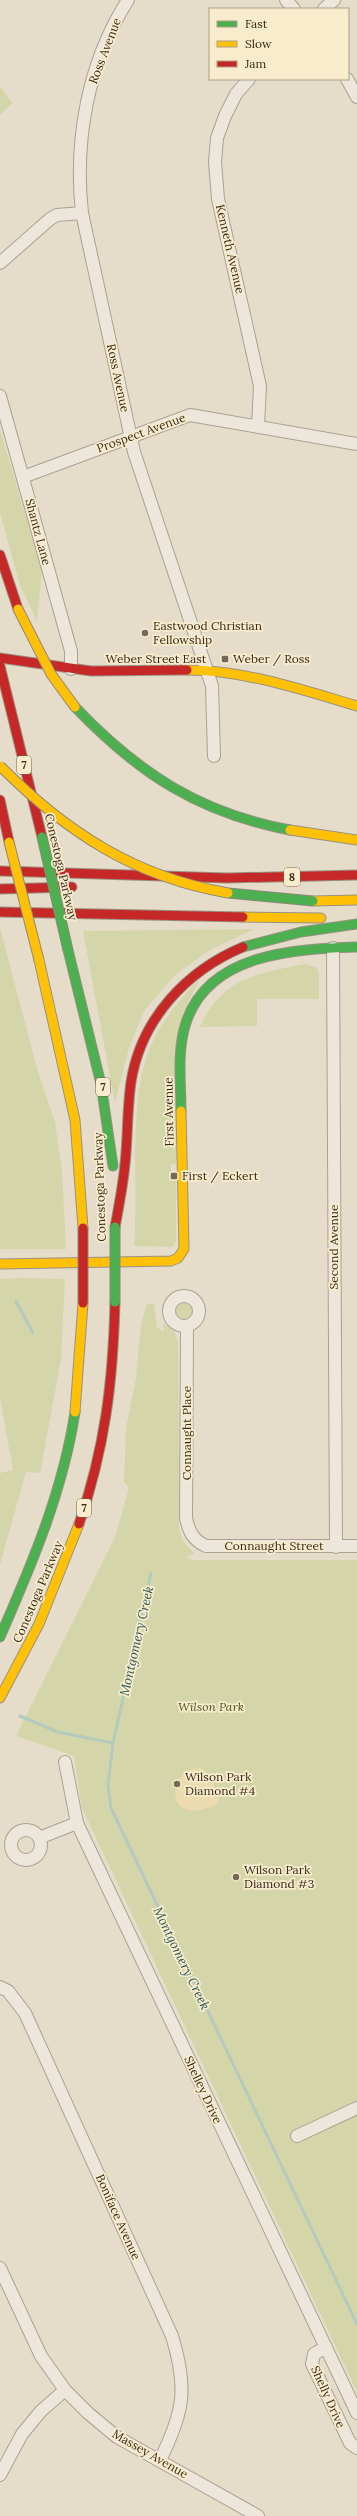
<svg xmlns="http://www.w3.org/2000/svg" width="357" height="2516" font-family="Lora,serif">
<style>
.green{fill:#d4d6aa}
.sand{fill:#ebdbae}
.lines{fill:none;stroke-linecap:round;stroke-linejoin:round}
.stream{stroke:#b5cabe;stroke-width:3}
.street-casing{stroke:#a9a193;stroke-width:14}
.fast-casing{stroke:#999183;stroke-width:11}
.slow-casing{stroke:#999183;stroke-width:11}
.jam-casing{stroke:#999183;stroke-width:11}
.street{stroke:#ede7db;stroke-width:12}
.fast{stroke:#4caf50;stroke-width:9}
.slow{stroke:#ffc107;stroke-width:9}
.jam{stroke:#c62828;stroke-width:9}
.fast-bridge-casing{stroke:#8f877a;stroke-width:11;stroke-linecap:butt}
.slow-bridge-casing{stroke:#8f877a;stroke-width:11;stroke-linecap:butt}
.jam-bridge-casing{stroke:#8f877a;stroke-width:11;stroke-linecap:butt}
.fast-bridge{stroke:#4caf50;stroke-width:9}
.slow-bridge{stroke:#ffc107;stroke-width:9}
.jam-bridge{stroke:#c62828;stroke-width:9}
.poi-dot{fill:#756958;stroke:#f8eccd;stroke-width:1.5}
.labels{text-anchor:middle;stroke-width:3.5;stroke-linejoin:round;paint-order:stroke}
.shield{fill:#f8eccd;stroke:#726450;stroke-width:1}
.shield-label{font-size:11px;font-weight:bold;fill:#382a1b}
.street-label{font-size:12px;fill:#382a1b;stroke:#f8eccd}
.poi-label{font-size:12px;fill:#382a1b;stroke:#f8eccd;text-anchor:start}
.park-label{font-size:12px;font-style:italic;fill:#47561f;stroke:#f8eccd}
.water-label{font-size:13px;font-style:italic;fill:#285957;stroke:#f8eccd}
</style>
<rect width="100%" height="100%" fill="#e5ddc9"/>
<path class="green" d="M0 86 12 103 0 115Z
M0 430 42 570 37 621 20 585 0 513Z
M0 928 38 1072 55 1122 62 1171 66 1249H0Z
M254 929 210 950 175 975 144 1011 129 1048 115 1103 83 931Z
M306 964 317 968 319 972V999H257V1026L200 1027C222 978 257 973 306 964Z
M201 977 188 1003 176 1164H171V1179H176V1241L173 1247 134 1246C139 1184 126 1091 155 1037 167 1014 183 996 201 977Z
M22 1278 65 1279 61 1360 40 1473 26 1472 0 1565V1473L13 1470 0 1397V1279Z
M173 1311a11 11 0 1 1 22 0a11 11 0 1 1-22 0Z
M154 1303 157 1327 164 1332 163 1322 175 1333 178 1343 179 1529 182 1540 195 1554 185 1557 193 1560H357V2392L82 1808 74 1756 16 1736 115 1537 129 1488 124 1482 126 1428 136 1378 141 1324 147 1304Z"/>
<path class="sand" d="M201 1768 212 1781 219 1800 217 1804C161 1831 167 1766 201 1768Z"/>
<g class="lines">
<path class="stream" d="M16 1301 33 1333
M151 1573 113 1743 108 1785 111 1808 357 2324
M20 1716 58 1732 113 1743"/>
<g class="street-casing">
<path id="street" d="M128 0C88 62 74 140 82 213L134 452 212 686 214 756
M286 0 294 9
M324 9 334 0
M249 79 236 94 225 116 217 138 215 162 218 199 260 386 258 426
M347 79 357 97
M0 263 50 219 57 215 82 213
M0 396 71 651V669
M23 477 190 415 357 444
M333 948 336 1547
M169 1311a15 15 0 1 1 30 0a15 15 0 1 1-30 0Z
M187 1326 186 1518C189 1532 193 1540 206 1546H357
M65 1762 77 1823 357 2413
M11 1845a15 15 0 1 1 30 0a15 15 0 1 1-30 0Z
M39 1838 77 1823
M0 1987 8 1991 25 2013 172 2336C188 2388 184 2412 160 2460
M297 2136 357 2108
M0 2268 41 2356 65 2390 88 2413 117 2437 258 2516
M326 2347 314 2354 312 2364 350 2443 357 2448
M0 2475 22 2434 41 2411 65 2390"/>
</g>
<g class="fast-casing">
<path id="fast" d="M75 707C138 773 199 813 290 830
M243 947 301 932 357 924
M68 950 101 1084 113 1166
M181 1111C181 1083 177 1053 185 1026 206 953 294 949 357 947
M0 1637C32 1564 63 1491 75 1412"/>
</g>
<g class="slow-casing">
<path id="slow" d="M187 670C244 670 303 690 357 706
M290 830 357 840
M313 901 357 900
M243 917 321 918
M39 960 75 1120 83 1228
M0 1264 171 1261 178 1258 184 1249 181 1111
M75 1412 83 1303
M0 1698 39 1624 79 1524"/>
</g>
<g class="jam-casing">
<path id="jam" d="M0 555 18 609
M0 658 91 671 187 670
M0 666 42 837
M0 800 9 842
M0 871 227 878 357 875
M0 889 72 887
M0 912 243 917
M115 1227C119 1206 123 1185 125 1164 128 1137 127 1109 131 1082 141 1019 186 971 243 947
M79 1524C105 1448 113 1382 115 1302"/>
</g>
<use href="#street" class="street"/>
<use href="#fast" class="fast"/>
<use href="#slow" class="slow"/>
<use href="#jam" class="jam"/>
<g class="fast-bridge-casing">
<path id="fast-bridge" d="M42 837 68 950
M228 893 313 901
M115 1227V1302"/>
</g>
<g class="slow-bridge-casing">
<path id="slow-bridge" d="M18 609 51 674 75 707
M0 766C66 832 135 877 228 893
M9 842 39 960"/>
</g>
<g class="jam-bridge-casing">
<path id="jam-bridge" d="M83 1228V1303"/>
</g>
<use href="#fast-bridge" class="fast-bridge"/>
<use href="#slow-bridge" class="slow-bridge"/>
<use href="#jam-bridge" class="jam-bridge"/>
</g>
<g class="poi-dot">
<circle cx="145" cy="633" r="4"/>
<rect x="221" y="655" width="8" height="8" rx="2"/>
<rect x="170" y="1172" width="8" height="8" rx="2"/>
<circle cx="177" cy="1784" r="4"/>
<circle cx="236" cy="1877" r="4"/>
</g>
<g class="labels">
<g class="shield">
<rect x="17" y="756" width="14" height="18" rx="3"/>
<rect x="284" y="868" width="16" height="18" rx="3"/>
<rect x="96" y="1078" width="14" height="18" rx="3"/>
<rect x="77" y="1499" width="14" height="18" rx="3"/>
</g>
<g class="shield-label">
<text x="24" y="769">7</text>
<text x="292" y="881">8</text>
<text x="103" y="1091">7</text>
<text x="84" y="1512">7</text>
</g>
<g class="street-label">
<text transform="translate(105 51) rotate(-69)" y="4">Ross Avenue</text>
<text transform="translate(230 249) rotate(77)" y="4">Kenneth Avenue</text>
<text transform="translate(118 378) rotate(78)" y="4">Ross Avenue</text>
<text transform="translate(141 433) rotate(-20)" y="4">Prospect Avenue</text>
<text transform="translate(38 532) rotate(75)" y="4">Shantz Lane</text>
<text x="156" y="663">Weber Street East</text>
<text transform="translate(61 867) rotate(77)" y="4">Conestoga Parkway</text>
<text transform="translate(169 1112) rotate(-91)" y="4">First Avenue</text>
<text transform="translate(100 1187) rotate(-92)" y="4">Conestoga Parkway</text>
<text transform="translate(334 1247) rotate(-90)" y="4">Second Avenue</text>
<text transform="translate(187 1433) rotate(-90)" y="4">Connaught Place</text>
<text x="274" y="1550">Connaught Street</text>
<text transform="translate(38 1592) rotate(-67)" y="4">Conestoga Parkway</text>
<text transform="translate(203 2090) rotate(65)" y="4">Shelley Drive</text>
<text transform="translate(118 2217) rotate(66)" y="4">Boniface Avenue</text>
<text transform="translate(328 2397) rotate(66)" y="4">Shelly Drive</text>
<text transform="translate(150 2454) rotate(30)" y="4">Massey Avenue</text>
</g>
<g class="poi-label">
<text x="153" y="630">Eastwood Christian<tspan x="153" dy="14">Fellowship</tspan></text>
<text x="233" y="663">Weber / Ross</text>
<text x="182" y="1180">First / Eckert</text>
<text x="185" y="1781">Wilson Park<tspan x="185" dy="14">Diamond #4</tspan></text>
<text x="244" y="1874">Wilson Park<tspan x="244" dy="14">Diamond #3</tspan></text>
</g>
<g class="park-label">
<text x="211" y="1711">Wilson Park</text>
</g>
<g class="water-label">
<text transform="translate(136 1641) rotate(-77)" y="5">Montgomery Creek</text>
<text transform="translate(182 1958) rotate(64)" y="5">Montgomery Creek</text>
</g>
</g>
<rect x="209" y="8" width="140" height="72" fill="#f8eccd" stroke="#ab9e86"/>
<rect x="217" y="21" width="20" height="6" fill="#4caf50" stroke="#ab9e86"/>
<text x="245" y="28" font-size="12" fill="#382a1b">Fast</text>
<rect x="217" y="41" width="20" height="6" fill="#ffc107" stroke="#ab9e86"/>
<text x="245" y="48" font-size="12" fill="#382a1b">Slow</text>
<rect x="217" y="61" width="20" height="6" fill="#c62828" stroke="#ab9e86"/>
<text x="245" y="68" font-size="12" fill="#382a1b">Jam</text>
</svg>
